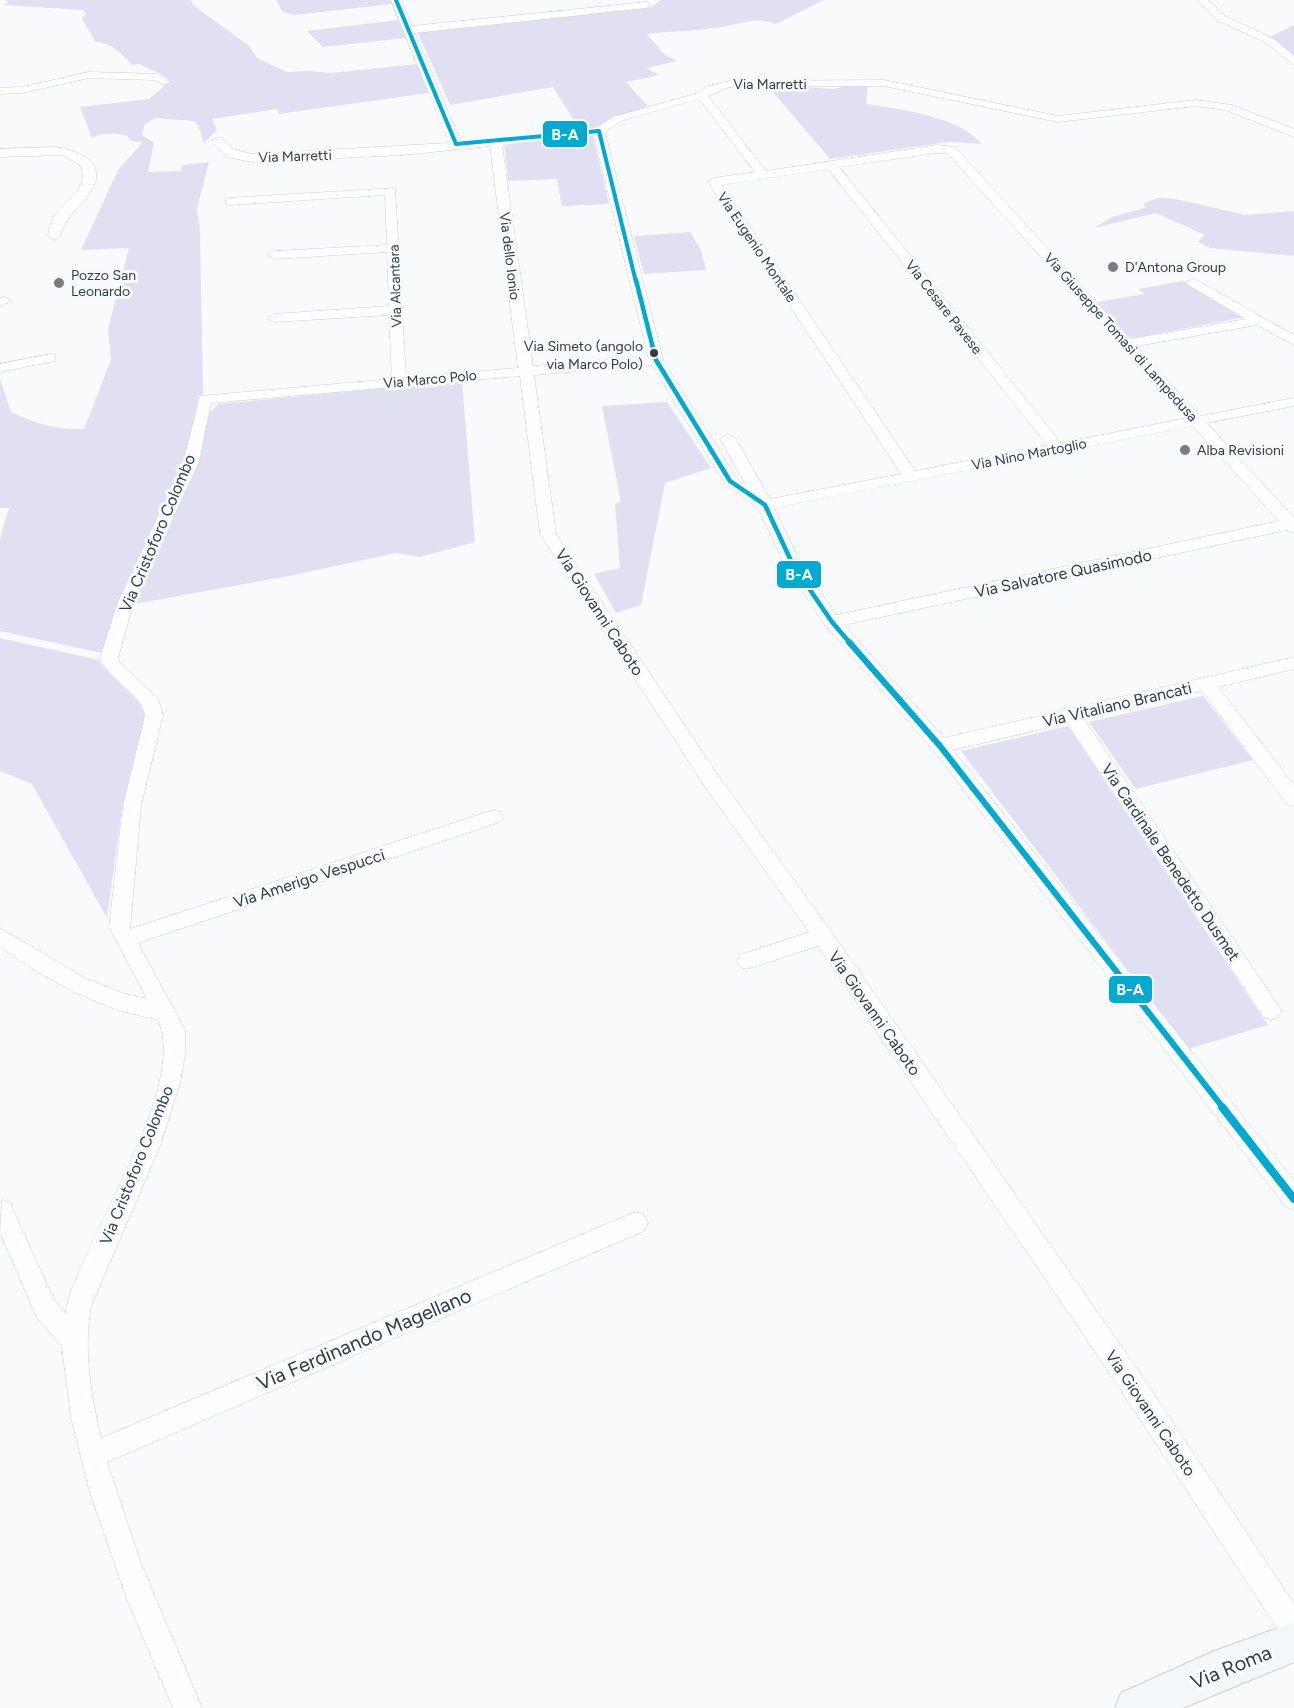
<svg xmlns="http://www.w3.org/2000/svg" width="1294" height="1708" font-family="Figtree,sans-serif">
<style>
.green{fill:#e0e0f2}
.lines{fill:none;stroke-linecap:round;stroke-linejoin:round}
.minor-casing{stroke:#cdd0d4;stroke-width:1}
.secondary-casing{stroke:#cdd0d4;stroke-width:2}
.minor{fill:#fefeff;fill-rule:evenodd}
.secondary{fill:#f3f7f9;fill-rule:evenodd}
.bus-1-far3-casing{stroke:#f7fafd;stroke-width:7}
.bus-1-far2-casing{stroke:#f7fafd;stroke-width:8}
.bus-1-far1-casing{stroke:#f7fafd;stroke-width:10}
.bus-1-casing{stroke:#f7fafd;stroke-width:12}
.bus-1-far3{stroke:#00a9ce;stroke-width:4}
.bus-1-far2{stroke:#00a9ce;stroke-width:4.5}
.bus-1-far1{stroke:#00a9ce;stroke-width:6}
.bus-1{stroke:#00a9ce;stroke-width:8}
.poi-dot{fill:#797d81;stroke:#f7fafd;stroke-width:2}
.bus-dot{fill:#343a3f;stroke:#f7fafd;stroke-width:2}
.labels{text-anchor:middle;stroke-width:6;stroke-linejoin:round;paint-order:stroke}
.far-street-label{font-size:14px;fill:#343a3f;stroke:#f7fafd}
.far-poi-label{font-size:14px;fill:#343a3f;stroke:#f7fafd;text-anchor:start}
.bus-label{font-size:14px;fill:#343a3f;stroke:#f7fafd;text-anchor:end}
.street-label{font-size:16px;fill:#343a3f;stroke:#f7fafd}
.near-street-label{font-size:20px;fill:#343a3f;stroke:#f7fafd}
.line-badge{stroke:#f7fafd;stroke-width:2}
.badge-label{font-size:16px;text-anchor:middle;font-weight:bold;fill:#fff}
</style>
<rect width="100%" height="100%" fill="#f8fafc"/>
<path class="green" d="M6 0H191L193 5 249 46 257 58 287 72 309 71 331 73 418 64 428 93 279 114 277 109 212 119 217 130 204 143 199 127 194 121 155 118 145 124 142 135 154 143 148 172 180 171 183 165 209 162 197 209 200 230 203 394 199 395 184 464 102 653 0 631V538L9 508H0V379L11 412C36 424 57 430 84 429L111 360 108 329 129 248 81 250 118 170 143 142 130 141 128 136C115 133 104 132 92 138L80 107 149 99 170 81C162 73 150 70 140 64L132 65C123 55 111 42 96 42L82 19 86 14 83 10 3 5 8 3Z
M276 0H389L392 4 295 15 283 12Z
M661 0H824L776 24C756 16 741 24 722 27 697 31 671 31 647 34L664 54 677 61 647 68 659 75 626 82 648 106C628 113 599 128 580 130L553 87 450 105 418 33 651 7Z
M398 20 406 38 323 47 307 31Z
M1294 25V60L1268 38Z
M853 84H868L866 104C900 109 958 116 982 144L948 142 830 159 767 85 834 89Z
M593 136 609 204 562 206 557 179 508 181 504 142Z
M1158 198 1176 199 1245 215 1294 211V256L1210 248 1198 242 1205 235 1156 213 1094 228 1112 217 1145 208 1144 203Z
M690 232 701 250 706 270 644 274 634 236Z
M1183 281 1245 317 1134 338 1129 337 1097 302 1145 294 1138 289Z
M462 381 475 542 420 557 396 553 289 576 134 604 199 456 206 417 218 404Z
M667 402 711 468 665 483 641 605 616 613 594 574 620 568 615 504 621 502 602 406Z
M0 638 99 660 104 668 144 707V721L122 809 107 918 32 784 0 771Z
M1203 696 1253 760 1136 789 1089 722Z
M1068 726 1268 1025 1188 1049 961 751Z"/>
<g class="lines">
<g class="minor-casing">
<path id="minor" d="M391 0H401L412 26 646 2 651 5 646 8 415 33 461 142 596 128 613 117 698 93 708 86 729 81 884 80 1058 116 1196 100 1232 105 1294 129V137L1226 110 1196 106 1058 122 884 86 729 87 708 96 766 171 937 145 955 147 1130 339 1246 319 1188 285 1186 282 1193 278 1294 335V345L1257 325 1137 346 1200 416 1294 398V406L1207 423 1294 518V533L1287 530 844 625 944 738 1294 657V669L1218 687 1294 785V806L1287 804 1202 691 1084 719 1278 1005 1282 1011 1278 1017 1271 1020 1264 1017 1067 723 953 750 1294 1181V1210L1286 1207 934 751 826 626 785 565 758 508 725 484 652 365 534 375 556 534 722 781 830 930 1133 1363 1294 1604V1643L1284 1639 1115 1381 818 946 747 969 740 967 737 961 740 955 809 932 708 791 540 534 520 376 211 403 199 462 133 604 118 658 120 663 158 699 163 715 141 806 130 929 493 810 500 812 503 817 500 822 138 943 185 1030V1054L180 1083 160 1146 91 1306C83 1351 91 1394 101 1438L628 1215 636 1212 644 1215 648 1223 644 1231 107 1462 142 1566 202 1708H173L128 1602 90 1493 71 1418 62 1347 36 1316 0 1233 2 1200 10 1203 54 1300 65 1313C79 1243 192 1084 157 1019 99 1010 48 980 0 947V928L85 978 122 993 147 999 109 927 123 806 145 715C141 692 109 681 100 658L117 604 183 462 200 396 392 379 389 315 274 322 267 318 274 314 389 306 387 252 274 259 267 255 274 251 387 245 385 195 230 205 226 204V198L395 188 406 377 518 368 490 146 403 155 252 162 227 157 211 140 221 137 232 149 252 154 449 143ZM699 99 755 172 714 178 708 182 901 474 770 499 736 439 728 434 720 439 746 485 736 478 663 360 605 132 621 121ZM594 135 648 356 533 366 502 145ZM937 153H947L1186 418 1061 443 839 167ZM828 169 1047 445 915 471 722 185ZM1193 426 1279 521 836 615 801 564 774 508Z
M1197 0H1208L1225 16 1274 39 1294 56V65L1266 43 1217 20Z
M89 72 158 74 170 82 164 85 155 80 89 78 22 93 0 94V88L22 87Z
M54 147C72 148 106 160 94 186 85 206 68 210 60 236L54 240 48 236C49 230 50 223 54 217 65 199 91 189 80 165L63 155 0 157V149Z
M5 297 12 301 0 306V298Z
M50 354 55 355V361L0 372V364Z"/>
</g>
<g class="secondary-casing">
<path id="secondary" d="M1294 1622V1662L1183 1708H1115L1121 1693 1212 1652Z"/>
</g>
<use href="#minor" class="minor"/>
<use href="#secondary" class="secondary"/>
<g class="bus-1-far3-casing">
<path id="bus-1-far3" d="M396 0 456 144 599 131 636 282"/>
</g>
<g class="bus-1-far2-casing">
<path id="bus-1-far2" d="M636 280 656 360 730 481 765 505 793 565 832 622 850 643"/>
</g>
<g class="bus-1-far1-casing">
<path id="bus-1-far1" d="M849 642 940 746 1224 1109"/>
</g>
<g class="bus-1-casing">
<path id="bus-1" d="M1222 1107 1294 1199"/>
</g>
<use href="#bus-1-far3" class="bus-1-far3"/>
<use href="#bus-1-far2" class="bus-1-far2"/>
<use href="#bus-1-far1" class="bus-1-far1"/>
<use href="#bus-1" class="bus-1"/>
</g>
<g class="poi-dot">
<circle cx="1113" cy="267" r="6"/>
<circle cx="59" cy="283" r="6"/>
<circle cx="1185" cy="450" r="6"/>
</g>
<circle class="bus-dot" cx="654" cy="353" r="5"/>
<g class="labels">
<g class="far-street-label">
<text x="770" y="89">Via Marretti</text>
<text transform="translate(295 156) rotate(-2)" y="5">Via Marretti</text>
<text transform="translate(757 247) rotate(56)" y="5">Via Eugenio Montale</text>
<text transform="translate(510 256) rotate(83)" y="5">Via dello Ionio</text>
<text transform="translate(395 286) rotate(-92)" y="5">Via Alcantara</text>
<text transform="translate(944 307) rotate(52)" y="5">Via Cesare Pavese</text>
<text transform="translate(1121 337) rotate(48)" y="5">Via Giuseppe Tomasi di Lampedusa</text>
<text transform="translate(430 379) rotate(-5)" y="5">Via Marco Polo</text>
<text transform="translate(1029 454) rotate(-11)" y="5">Via Nino Martoglio</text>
</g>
<g class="far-poi-label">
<text x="1125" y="272">D'Antona Group</text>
<text x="71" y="280">Pozzo San<tspan x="71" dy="16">Leonardo</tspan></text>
<text x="1197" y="455">Alba Revisioni</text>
</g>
<g class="bus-label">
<text x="643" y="351">Via Simeto (angolo<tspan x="643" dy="18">via Marco Polo)</tspan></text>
</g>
<g class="street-label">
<text transform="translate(157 533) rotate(-67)" y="6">Via Cristoforo Colombo</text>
<text transform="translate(1063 573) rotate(-12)" y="6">Via Salvatore Quasimodo</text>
<text transform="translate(600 612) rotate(57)" y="6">Via Giovanni Caboto</text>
<text transform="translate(1117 704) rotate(-13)" y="6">Via Vitaliano Brancati</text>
<text transform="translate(1171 862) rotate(56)" y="6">Via Cardinale Benedetto Dusmet</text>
<text transform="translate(309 878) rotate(-18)" y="6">Via Amerigo Vespucci</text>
<text transform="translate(875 1013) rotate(55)" y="6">Via Giovanni Caboto</text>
<text transform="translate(136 1165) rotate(-68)" y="6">Via Cristoforo Colombo</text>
<text transform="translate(1151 1413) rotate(56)" y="6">Via Giovanni Caboto</text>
</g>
<g class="near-street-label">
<text transform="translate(364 1339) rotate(-23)" y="7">Via Ferdinando Magellano</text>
<text transform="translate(1231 1667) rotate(-22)" y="7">Via Roma</text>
</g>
</g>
<g class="line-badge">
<rect x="542" y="120" width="46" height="28" rx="6" fill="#00a9ce"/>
<rect x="776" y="560" width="46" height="29" rx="6" fill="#00a9ce"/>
<rect x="1108" y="975" width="45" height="29" rx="6" fill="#00a9ce"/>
</g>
<g class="badge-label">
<text x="565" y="140">B-A</text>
<text x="799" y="580">B-A</text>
<text x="1130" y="995">B-A</text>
</g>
</svg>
